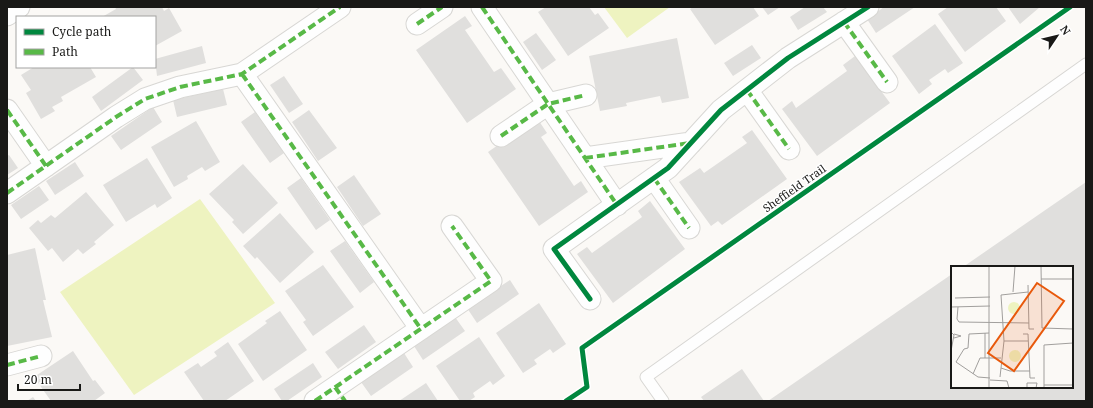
<svg xmlns="http://www.w3.org/2000/svg" width="1093" height="408" viewBox="0 0 1093 408" font-family="'Noto Serif',serif">
<style>
.green{fill:#eef3c0}
.building{fill:#e0dfdd}
.lines{fill:none;stroke-linecap:round;stroke-linejoin:round}
.lane-casing{stroke:#d8d7d4;stroke-width:13}
.street-casing{stroke:#d8d7d4;stroke-width:23}
.lane{stroke:#fefefe;stroke-width:11}
.street{stroke:#fefefe;stroke-width:21}
.quiet{stroke:#58b947;stroke-width:4;stroke-dasharray:8 4;stroke-linecap:butt}
.cycleway-casing{stroke:#fff;stroke-width:8}
.cycleway{stroke:#00873e;stroke-width:5}
.labels{text-anchor:middle;dominant-baseline:central;stroke-width:3;stroke-linejoin:round;paint-order:stroke}
.street-label{font-size:11px;fill:#191917;stroke:#fff}
.inset-road{fill:none;stroke:#a19f9d;stroke-width:1}
.view{fill:#e8590c;fill-opacity:0.15;stroke:#e8590c;stroke-width:2}
.inset-edge{fill:none;stroke:#191917;stroke-width:2}
</style>
<rect width="100%" height="100%" fill="#fbf9f6"/>
<path class="green" d="M604 7H670L627 38Z
M200 199 275 303 134 395 60 292Z"/>
<path class="building" d="M115 7H162L164 11 169 8 182 31 155 46V17H102L116 9Z
M546 7H589L595 15 598 13 609 28 568 56 538 12Z
M693 7H753L759 16 715 45 690 9Z
M762 7H780L768 15Z
M805 7H823L827 12 798 30 790 17Z
M884 7H915L876 33 867 19Z
M948 7H996L1006 21 965 52 938 14Z
M1008 7H1040L1020 24Z
M465 16 472 26 465 30 494 72 501 68 516 89 467 123 416 50Z
M935 24 963 63 948 73 945 69 929 80 932 84 919 94 892 56Z
M536 33 556 60 542 70 523 42Z
M677 38 689 98 662 103 660 96 626 103 627 106 600 111 589 56Z
M752 45 761 58 733 76 724 63Z
M202 46 206 63 157 76 155 59Z
M855 56 890 103 817 156 782 109 792 101 796 108 847 71 843 65Z
M34 67H90L96 77 61 97 63 101 52 107 55 111 41 119 26 93 31 90 21 75Z
M133 67 143 80 101 111 92 97Z
M284 76 303 104 289 113 270 85Z
M223 89 227 105 177 117 173 100Z
M153 107 162 122 121 150 111 136Z
M309 110 337 148 318 161 292 122Z
M255 112 284 153 270 163 241 122Z
M537 118 547 133 541 137 574 186 581 181 588 192 539 226 488 152Z
M196 121 220 162 205 171 202 167 187 176 188 179 174 187 151 147Z
M752 130 787 179 722 225 718 221 711 226 679 182 700 168 704 173 747 143 742 137Z
M9 155 18 168 7 175V156Z
M147 158 172 198 157 208 155 204 126 222 103 185Z
M75 162 84 176 55 195 46 181Z
M243 164 278 203 243 234 232 222 234 220 209 194Z
M354 175 381 214 363 226 337 187Z
M301 178 330 220 316 230 287 188Z
M1086 182V401H768L952 274V387H1072V267H963Z
M39 186 49 200 21 219 11 205Z
M86 192 114 225 94 242 96 244 83 254 78 249 63 262 52 248 48 251 29 228 38 220 41 223 51 215 55 218Z
M650 201 685 249 613 303 577 254 587 247 592 253 642 217 638 211Z
M280 213 314 252 280 283 257 257 255 259 243 246Z
M345 241 374 282 360 293 330 251Z
M35 248 46 300H43L52 337 7 346V255Z
M323 265 354 307 313 336 303 322 306 320 285 291Z
M510 280 519 294 477 323 467 308Z
M539 303 566 344 553 353 550 349 534 360 537 364 523 373 496 333Z
M280 311 307 350 263 381 238 344 267 323 265 321Z
M455 317 465 331 423 360 414 346Z
M364 325 376 342 338 369 325 352Z
M479 337 505 376 493 385 490 381 473 393 475 397 469 401H460L436 366Z
M228 342 254 381 225 401H204L184 372 198 363 201 367 217 356 214 352Z
M73 351 93 381 95 380 105 393 94 401H51L34 377Z
M404 353 413 367 371 396 361 382Z
M313 363 322 377 287 401H282L274 389Z
M742 369 764 401H704L701 397Z
M426 383 438 401H399Z
M33 397 36 401H27Z"/>
<g class="lines">
<g class="lane-casing">
<path id="lane" d="M663 401 646 377 1086 64"/>
</g>
<g class="street-casing">
<path id="street" d="M482 7 617 205
M7 15 19 7
M844 22 887 82
M417 24 442 7
M242 74 421 329
M747 90 789 149
M7 110 46 166
M501 136 548 104 586 95
M585 158 691 143
M654 178 689 228
M7 193 116 117 145 99 180 87 242 74 340 7
M590 299 554 249 668 168 721 110 788 58 868 7
M7 365 41 356
M315 401 491 281 452 226"/>
</g>
<use href="#lane" class="lane"/>
<use href="#street" class="street"/>
<path class="quiet" d="M482 7 617 205
M844 22 887 82
M417 24 442 7
M242 74 421 329
M747 90 789 149
M7 110 46 166
M501 136 548 104 586 95
M585 158 690 143
M654 178 689 228
M7 193 116 117 145 99 180 87 242 74 340 7
M7 365 41 356
M335 387 345 401
M315 401 491 281 452 226"/>
<g class="cycleway-casing">
<path id="cycleway" d="M590 299 554 249 668 168 721 110 788 58 868 7
M566 401 587 387 582 348 1070 7"/>
</g>
<use href="#cycleway" class="cycleway"/>
</g>
<g class="labels">
<g class="street-label">
<text transform="translate(794 188) rotate(-35)">Sheffield Trail</text>
</g>
</g>
<g transform="translate(951 266)">
<rect width="122" height="122" fill="#fbf9f6"/>
<path d="M57 42a6 6 0 1 1 12 0a6 6 0 1 1-12 0ZM58 90a6 6 0 1 1 12 0a6 6 0 1 1-12 0Z" fill="#eef3c0"/>
<path class="inset-road" d="M38 0V122M90 0 91 62 122 63M90 13H122M77 19 78 63H83M62 26 64 0M4 32 39 31M0 41 39 40M7 41 6 53 8 56 78 57M0 66 3 69 0 85M34 67V92M38 67 18 68 17 82 13 83 5 96 27 111 39 112M3 68 10 70 3 72M72 68H77L79 112H84M53 75H77M50 102 59 105H79M22 108 29 92H50M49 111 53 75 50 29 77 26M39 114 56 115 58 122M93 119H122M68 122H76V117H86L85 122M93 122V79L122 77"/>
<path class="view" d="M86 17 113 35 63 105 37 87Z"/>
<rect width="122" height="122" class="inset-edge"/>
</g>
<rect width="1093" height="408" fill="none" stroke="#191917" stroke-width="16"/>
<rect x="16" y="16" width="140" height="52" fill="#ffffff" stroke="#a3a3a2"/>
<rect x="24" y="29" width="20" height="6" fill="#00873e" stroke="#a3a3a2"/>
<text x="52" y="36" font-size="12" fill="#191917">Cycle path</text>
<rect x="24" y="49" width="20" height="6" fill="#58b947" stroke="#a3a3a2"/>
<text x="52" y="56" font-size="12" fill="#191917">Path</text>
<g transform="translate(1057 36) rotate(55)" stroke="#ffffff" stroke-width="3" paint-order="stroke">
<path d="M0-3L7 15L0 10L-7 15Z" fill="#191917"/>
<text y="-6" font-size="11" font-weight="bold" text-anchor="middle" fill="#191917">N</text>
</g>
<path d="M18 384v6h62v-6" fill="none" stroke="#191917" stroke-width="2"/>
<text x="24" y="384" font-size="12" fill="#191917" stroke="#ffffff" stroke-width="3" paint-order="stroke">20 m</text>
</svg>
